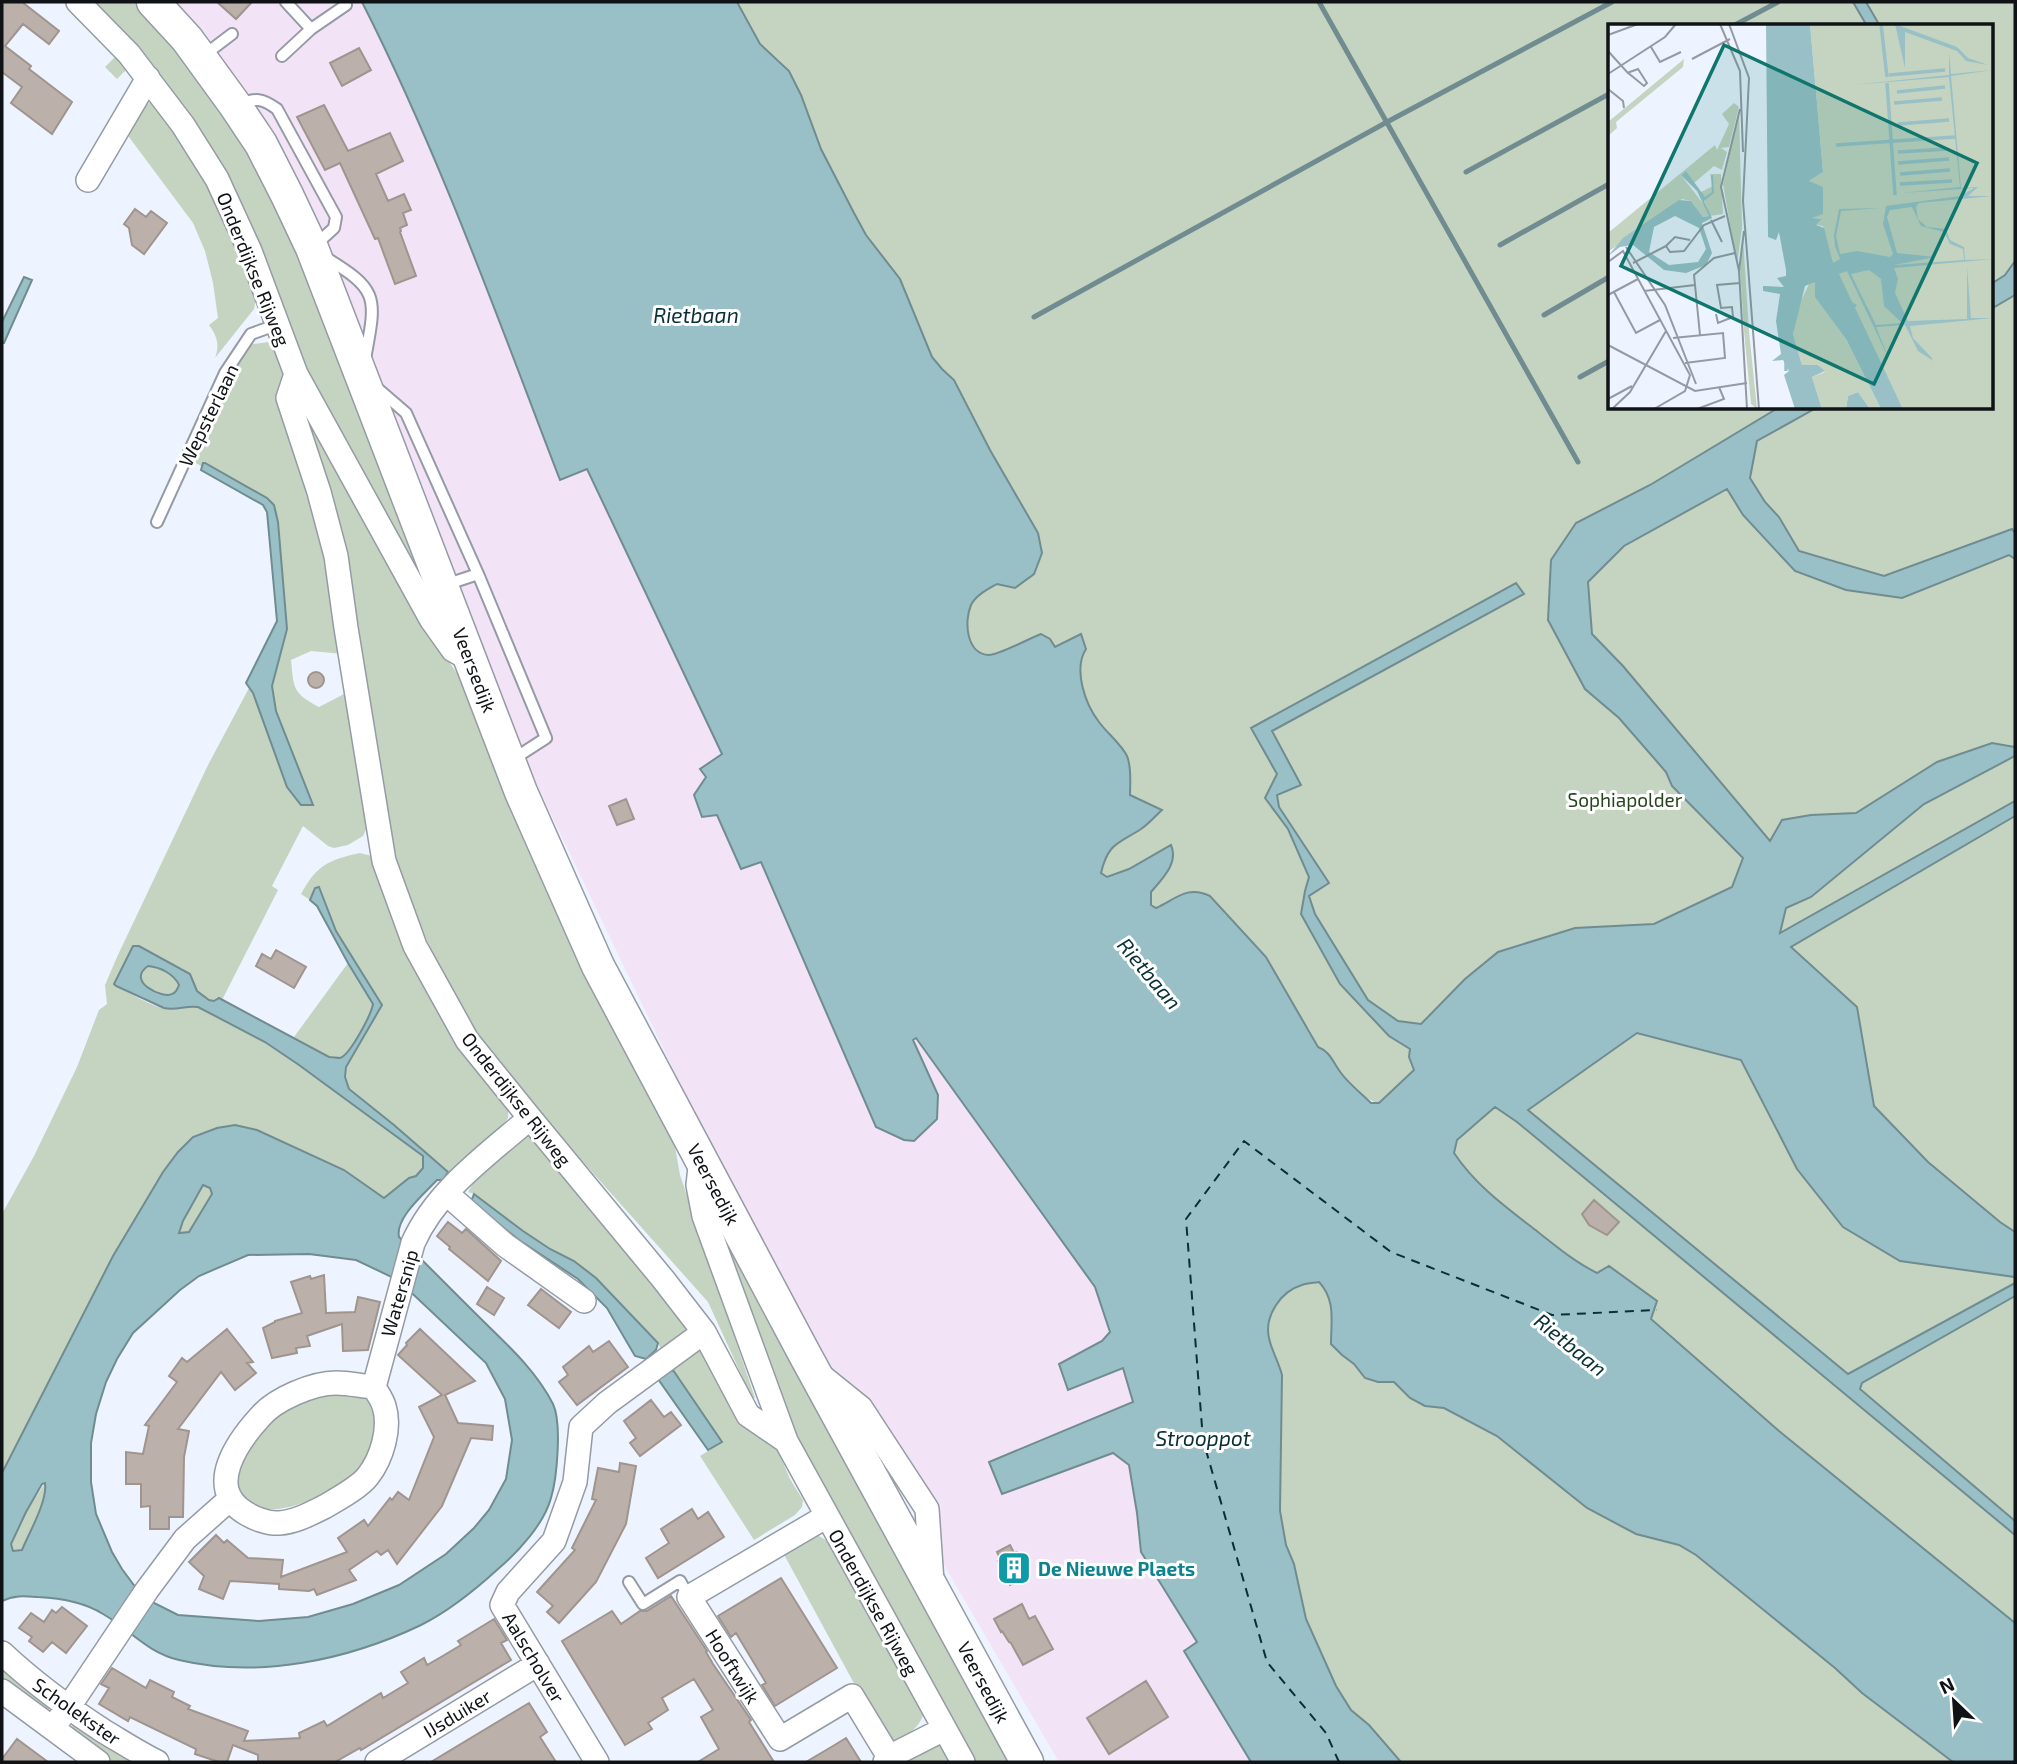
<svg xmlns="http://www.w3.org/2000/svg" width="2017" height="1764" viewBox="0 0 2017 1764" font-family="'Exo 2',sans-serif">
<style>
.industrial{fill:#f3e3f6}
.green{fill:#c4d4c0;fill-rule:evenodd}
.water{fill:#99c0c6;stroke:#708c91;stroke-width:2;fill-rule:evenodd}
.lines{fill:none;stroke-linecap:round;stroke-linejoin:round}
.stream{stroke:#708c91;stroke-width:5}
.ferry{stroke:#083035;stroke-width:2;stroke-dasharray:9 7;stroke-linecap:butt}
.building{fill:#bcb1aa;stroke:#9f948e;stroke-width:2}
.lane-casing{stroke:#959ba5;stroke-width:14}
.street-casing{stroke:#959ba5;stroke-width:26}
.secondary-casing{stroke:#959ba5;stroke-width:35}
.lane{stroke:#fff;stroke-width:10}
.street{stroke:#fff;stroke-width:23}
.secondary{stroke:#fff;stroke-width:32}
.labels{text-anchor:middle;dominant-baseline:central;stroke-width:6;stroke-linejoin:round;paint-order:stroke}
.street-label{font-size:19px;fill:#101316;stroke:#fff}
.park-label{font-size:19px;fill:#26451e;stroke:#fff}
.culture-label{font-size:19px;font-weight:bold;fill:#0d838f;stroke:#fff;text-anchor:start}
.water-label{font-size:21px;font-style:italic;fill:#083035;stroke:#fff}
.inset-river{fill:none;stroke:#99c0c6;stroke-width:3.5}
.inset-road{fill:none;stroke:#959aa2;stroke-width:2}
.view{fill:#0f766e;fill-opacity:0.15;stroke:#0f766e;stroke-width:3.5}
.inset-edge{fill:none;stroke:#101316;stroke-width:3.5}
</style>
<rect width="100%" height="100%" fill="#edf4ff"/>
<path class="industrial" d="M157 2H370L1137 1223 1332 1762H1059L760 1250 487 681Z"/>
<path class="green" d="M87 2H141L230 115 298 242 431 601 325 410 299 355 228 184Z
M737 2H2015V1623L1779 1431 1651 1319 1657 1301 1580 1264 1492 1197 1466 1170 1454 1153 1379 1103C1367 1102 1348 1082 1340 1072 1333 1062 1330 1052 1318 1047L1309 1029 1183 893 1156 908 1151 905V892L1167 874 1172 845 1129 869 1107 877 1101 873C1108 844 1119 841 1143 828L1149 803 1130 795C1131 783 1132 768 1127 756 1121 744 1107 733 1099 722 1085 704 1073 669 1086 649L1081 634 1055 648 1050 639 1041 634C1030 638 999 655 989 655 966 653 963 621 971 604 976 595 989 589 998 584L990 450 954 380 942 369 932 357 900 279 866 235 854 213 821 149 801 95 780 61 767 51 755 37ZM1609 26H1991V408H1609Z
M118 54 130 66 117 79 105 67Z
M152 102 164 115 217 191 256 298 254 309 215 358C220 345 217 336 209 325L218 318 213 283 205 251 193 223 126 133 141 106Z
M269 342 280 349 325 537 343 654 311 651 291 660C294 688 292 693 319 707L346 693 368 825 363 836 348 845 334 848 328 846 303 826 272 886 278 890 222 1000H209L197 991 195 984 183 969 135 946 114 984 116 986C130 993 149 1005 163 1008 175 1011 187 1005 198 1007L265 1042 299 1064 423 1156V1168L416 1177 409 1178 384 1198 344 1170 257 1130 235 1125 217 1128 163 1172 113 1256 2 1473V1214L34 1156 77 1067 99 1010 107 1004 105 985 117 957 208 765 249 688 253 693 301 805 313 804 276 711 272 686 287 629 278 522 274 505 267 498 205 463 201 466 194 462 242 354 253 344Z
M300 399C355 507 413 615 485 713L674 1141 680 1175 755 1398H752L708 1302 526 1098 487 1048 457 1001 435 957 415 915 394 859Z
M360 853 372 856 508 1106V1118L501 1129 469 1154 452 1174 349 1089 345 1077 346 1067 382 1005 336 931 320 888H315L310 900 301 894C317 865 328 860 360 853Z
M348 963 373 1004C371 1015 349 1057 338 1058 328 1060 303 1043 294 1037Z
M150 966C188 974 187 1007 152 989 144 985 139 982 141 972Z
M524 1136H534L689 1325 688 1332 662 1352 658 1343 596 1278 574 1261 550 1249 523 1231 474 1194 468 1192 478 1175Z
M203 1184 211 1188 212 1194 189 1232 178 1233Z
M715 1212 1017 1762H976L811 1466 787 1419Z
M1319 1282C1337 1302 1332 1320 1331 1344L1342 1355 1354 1364 1365 1378 1378 1382H1394L1410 1398 1425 1406 1444 1408 1497 1436 1587 1508 1636 1534 1679 1545 1696 1555 1835 1668 1863 1693 1953 1762H1402L1369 1725 1351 1710 1336 1686 1306 1619 1294 1564 1286 1545 1280 1511 1282 1375 1268 1337 1271 1314 1284 1294 1302 1284Z
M694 1351 704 1352 776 1446 790 1479 803 1500 802 1507 795 1515 754 1540 700 1456 721 1443 670 1366Z
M347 1391C353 1393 362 1395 367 1399 388 1415 368 1463 352 1477 340 1488 325 1496 311 1506L309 1501C296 1505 283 1510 270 1509 260 1508 251 1505 241 1505L234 1479 248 1444 280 1412 301 1400Z
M45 1483C49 1499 29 1534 22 1550L13 1551 11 1544 26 1512Z
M817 1535 830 1542 925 1710C920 1729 903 1741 884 1744L881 1733 781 1549Z
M2 1661 54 1708 44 1710 2 1678Z
M71 1715 144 1762H113L73 1732Z
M934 1743 946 1748 954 1762H900Z"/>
<path class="water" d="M362 2H737L760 44 789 71 801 95 821 149 854 213 866 235 900 279 932 357 942 369 954 380 990 450 1038 533 1042 553 1034 574 1015 588 997 584C988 589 976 595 971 605 964 621 966 654 989 655 999 655 1030 638 1041 634L1050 639 1055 647 1081 634 1086 649C1073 669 1085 704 1099 722 1107 733 1121 744 1127 756 1132 768 1130 783 1130 795L1162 810C1155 816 1149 824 1141 829 1118 844 1108 843 1101 873L1107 877 1129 869 1171 845C1179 863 1162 879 1151 892V905L1156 908C1176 899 1187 885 1210 896L1266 957 1318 1047C1331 1052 1333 1063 1341 1073 1349 1084 1361 1093 1371 1103H1379L1414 1070 1409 1057 1410 1049 1389 1036 1340 984 1301 914 1305 891 1309 877 1288 829 1265 798 1277 774 1251 728 1516 583 1524 594 1272 731 1301 785 1277 795 1279 807 1329 883 1309 896 1315 914 1368 1000 1398 1021 1421 1024 1465 979 1498 952 1575 928 1654 924 1732 887 1743 858 1672 786 1666 772 1619 718 1585 689 1548 620 1551 560 1576 523 1650 485 1778 408H1816L1757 441 1750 478 1765 502 1779 517 1799 551 1884 576 2012 529 2015 533V559L2009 555 1902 598 1846 590 1795 571 1743 515 1727 489 1624 546 1588 582 1592 634 1623 666 1770 841 1782 820 1811 815 1856 813 1937 762 1992 743 2015 747V756L1924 804 1811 897 1786 908 1780 933 2015 801V816L1791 947 1857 1007 1874 1106 1928 1162 2000 1222 2015 1232V1277L1900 1261 1843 1227 1797 1169 1741 1060 1637 1033 1528 1110 1848 1374 2015 1283V1296L1862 1383 1860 1389 2015 1521V1535L1517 1122 1495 1107 1457 1140 1454 1153C1476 1186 1507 1208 1538 1232 1557 1247 1575 1262 1597 1273L1609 1266 1657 1301 1651 1319 1779 1431 2015 1623V1762H1953L1862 1693 1835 1668 1696 1555 1679 1545 1636 1534 1587 1508 1497 1436 1444 1408 1425 1406 1410 1398 1394 1382H1378L1365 1378 1354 1364 1342 1355 1331 1344C1331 1321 1336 1300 1319 1282 1314 1283 1307 1283 1302 1285 1281 1291 1264 1316 1269 1338 1271 1349 1279 1363 1282 1375L1280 1511 1286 1545 1294 1564 1306 1619 1336 1686 1351 1710 1369 1725 1401 1762H1251L1184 1651 1197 1642 1141 1552 1137 1513 1129 1465 1113 1453 1002 1494 989 1462 1133 1402 1123 1368 1068 1390 1059 1364 1102 1341 1110 1332 1095 1287 916 1038 913 1040 938 1095 937 1119 914 1141 904 1140 876 1127 761 862 741 869 717 815 702 817 694 795 706 777 700 769 722 754 587 469 560 480C498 319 440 156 362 2Z
M1853 2H1866L1880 26H1867Z
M2015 261V295L1991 309V284L2005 275Z
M24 277 32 280 4 343H2V322Z
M203 463H205L267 498 274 505 278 522 287 629 272 686 276 711 313 805H301L287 787 253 693 246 683 277 621 267 512 263 505 201 470Z
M319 887 336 931 382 1005 346 1067 345 1077 349 1089 394 1125 448 1172 443 1180H437C424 1194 395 1218 399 1237 424 1262 449 1287 474 1312 502 1340 535 1368 553 1404 562 1423 557 1478 551 1498 544 1524 518 1552 498 1569 475 1590 449 1611 421 1625 348 1660 259 1679 179 1660 146 1652 131 1630 103 1614 84 1602 60 1598 38 1597 24 1596 14 1595 2 1601V1473L113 1256 163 1172 178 1152 193 1137 217 1128 235 1125 257 1130 344 1170 384 1198 409 1178 416 1176 423 1168V1156L299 1065 265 1042 198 1007C186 1005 176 1011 164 1008L116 986 114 984 133 946H139L190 974 197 991 209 1000 214 1001 219 998 329 1057C331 1057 338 1058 340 1058 350 1055 371 1015 373 1004L348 963 317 906 310 900 315 888ZM148 966C160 967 174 974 179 985 177 989 177 992 172 994 164 999 125 982 148 966ZM203 1185 210 1188 212 1194 189 1232 179 1233 183 1221ZM309 1254 356 1260 398 1280 486 1363 505 1399 512 1440 506 1479 489 1510 474 1528 446 1554 399 1585 353 1604 308 1617 259 1621 178 1615 152 1602 139 1592 122 1569 112 1552 96 1514 91 1482V1443L96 1414 106 1382 117 1359 133 1333 180 1290 199 1276 248 1255ZM45 1483C48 1500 29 1533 22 1550L13 1551 11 1544 26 1512 42 1484Z
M474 1194 523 1231 550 1249 574 1261 596 1278 658 1343 656 1350 646 1359 635 1356 607 1308 578 1279 519 1240 471 1202Z
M673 1370 722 1442 708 1450 658 1379Z"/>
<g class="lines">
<path class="stream" d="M1319 2 1578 462
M1733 26 1778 2
M1466 172 1609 94
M1500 245 1609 184
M1544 315 1609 277
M1034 317 1387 122 1612 2
M1580 377 1609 361"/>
<path class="ferry" d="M1339 1762 1326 1733 1267 1662 1203 1440 1186 1219 1244 1141 1391 1252 1552 1315 1657 1310"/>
</g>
<path class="building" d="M2 2H22L59 31 49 44 23 24 5 46 31 66 29 69 72 102 52 134 11 103 22 87 2 72Z
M217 2H252L236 19Z
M359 48 371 70 342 86 330 63Z
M324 105 348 151 390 133 403 161 376 174 388 201 404 194 411 210 403 213 407 225 400 228 401 231 400 232 416 276 395 284 378 238 375 239 340 163 325 170 297 117Z
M135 209 146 217 151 211 167 223 144 254 132 245 129 228 124 224Z
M308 680a8 8 0 1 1 16 0a8 8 0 1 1-16 0Z
M626 799 634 819 617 825 609 806Z
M276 950 306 967 294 988 256 966 262 954 271 959Z
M1594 1200 1619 1222 1607 1235 1589 1225 1582 1214Z
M448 1222 462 1233 466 1229 501 1261 488 1281 449 1249 450 1247 437 1236Z
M324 1275 326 1313 355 1312 358 1297 380 1302 368 1350 343 1351 342 1324 307 1336 310 1346 296 1348 297 1353 272 1358 263 1328 275 1322V1321L302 1313 291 1282 310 1276 311 1279Z
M487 1287 504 1298 494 1315 477 1304Z
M541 1289 571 1312 559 1328 528 1305Z
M227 1329 253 1362 247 1363 256 1373 235 1390 221 1372 178 1429 189 1431 184 1457 183 1517H169V1529H150V1506L141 1507V1484H126V1452L143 1454 149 1426 145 1425 177 1382 169 1376 182 1358 187 1362Z
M420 1329 475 1381 445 1395 458 1423 493 1426 492 1440 471 1438 442 1506 397 1564 388 1550 381 1555 377 1551 349 1570 356 1580 317 1595 314 1589 309 1591 279 1589V1584L230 1581 223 1599 199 1589 204 1576 189 1562 216 1535 224 1543 227 1540 248 1558 283 1560 281 1577 347 1552 338 1538 364 1520 368 1526 390 1498 392 1500 398 1492 409 1500 434 1437 419 1407 442 1395 398 1355 407 1345 406 1343Z
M609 1341 628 1367 577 1405 559 1382 568 1375 563 1367 589 1346 593 1352Z
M651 1400 664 1417 671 1412 681 1425 640 1456 630 1443 636 1438 624 1421Z
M620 1463 636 1466 626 1524 596 1582 559 1623 547 1612 553 1606 537 1592 575 1550 572 1548 596 1500 592 1499 598 1468 619 1472Z
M692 1509 698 1519 708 1512 724 1537 658 1578 646 1558 669 1543 661 1529Z
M1010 1545 1014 1553 1017 1552 1029 1575 1010 1585 998 1561 1001 1560 997 1552Z
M781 1578 837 1668 775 1706 762 1685 766 1683 736 1633 731 1637 718 1616Z
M671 1596 707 1651 706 1652 713 1664 751 1720 749 1722 774 1762H698L719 1749 701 1717 713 1710 694 1679 662 1698 668 1710 648 1723 652 1729 625 1745 562 1641 612 1611 621 1624 640 1611H647Z
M1022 1604 1029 1619 1035 1616 1053 1649 1023 1665 1011 1643 1009 1642 1002 1631 1001 1632 994 1619Z
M62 1607 87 1626 66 1653 52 1642 43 1652 29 1641 32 1637 19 1628 31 1613 44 1622 52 1610 56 1613Z
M494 1619 507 1640 501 1643 511 1660 361 1750 360 1748 335 1762H258V1755L233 1745 227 1762H219L195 1754 196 1749 130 1717 128 1721 99 1704 109 1688 101 1684 112 1668 146 1688 150 1680 174 1692 172 1697 190 1706 188 1709 248 1731 244 1741 300 1738 299 1733 324 1721 327 1726 381 1693 383 1698 408 1683 401 1672 424 1658 427 1665 441 1657 461 1645 458 1641Z
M1146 1681 1168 1717 1109 1754 1087 1718Z
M529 1703 547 1732 540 1737 556 1762H431Z
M846 1738 861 1762H806L833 1746Z
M17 1739 48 1762H2V1759Z"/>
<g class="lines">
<g class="lane-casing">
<path id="lane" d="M286 2 311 29
M203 56 232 34
M282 56 311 29 346 5
M239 104C256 98 262 98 277 109L336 217 334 228 313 247
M323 256C379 290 377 295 365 359
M377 388 406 413 478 574 445 585
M157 522 225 373 251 334 276 325
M478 574 546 738 512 760
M629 1582 643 1604 680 1581 689 1597"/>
</g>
<g class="street-casing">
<path id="street" d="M78 2 129 54 183 125 217 179 250 251 296 374 431 619 453 650 469 659
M88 180 148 78
M296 374 288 398 319 492 336 556 346 628 384 861 415 946 467 1040 530 1118 663 1279 704 1332 748 1415 786 1441
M701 1159 698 1185 704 1216 786 1441 963 1762
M447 1194 505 1245 584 1301
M820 1375 861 1408 927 1509 932 1582
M374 1387C361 1386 349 1383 336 1383 313 1383 275 1399 260 1417 238 1441 205 1487 244 1512 253 1518 268 1524 279 1523 295 1522 310 1514 324 1507 336 1500 360 1487 368 1476 382 1458 391 1428 384 1406 382 1399 377 1393 374 1387L413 1243C436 1191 487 1155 530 1118
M827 1516 689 1597 780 1739 852 1696 889 1757 885 1762
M2 1653C34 1683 68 1708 105 1732 122 1742 139 1753 157 1762
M2 1691 98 1762
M52 1728 68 1708 147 1590 185 1539 230 1499
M889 1757 944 1729
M377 1762 538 1664
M597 1762 502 1605 508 1592 554 1541 575 1482 581 1427 607 1403 704 1332"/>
</g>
<g class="secondary-casing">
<path id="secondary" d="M153 2 187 39 235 105 261 144 287 195 312 248 361 375 521 792 598 966 804 1353 1027 1762"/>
</g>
<use href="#lane" class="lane"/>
<use href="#street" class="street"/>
<use href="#secondary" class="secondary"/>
</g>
<defs>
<g id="building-square" transform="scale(1.75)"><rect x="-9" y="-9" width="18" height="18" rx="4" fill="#0f9aa8" stroke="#fff"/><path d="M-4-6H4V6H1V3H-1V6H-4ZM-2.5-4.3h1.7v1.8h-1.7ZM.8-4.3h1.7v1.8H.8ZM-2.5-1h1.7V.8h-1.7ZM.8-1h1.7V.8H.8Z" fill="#fff"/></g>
</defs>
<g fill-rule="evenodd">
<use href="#building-square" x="1014" y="1568"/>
</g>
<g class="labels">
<g class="street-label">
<text transform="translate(254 269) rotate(68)">Onderdijkse Rijweg</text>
<text transform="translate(208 415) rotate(-64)">Wepsterlaan</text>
<text transform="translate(475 670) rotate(69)">Veersedijk</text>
<text transform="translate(517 1099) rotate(52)">Onderdijkse Rijweg</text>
<text transform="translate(714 1184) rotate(62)">Veersedijk</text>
<text transform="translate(399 1293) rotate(-74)">Watersnip</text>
<text transform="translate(874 1602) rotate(61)">Onderdijkse Rijweg</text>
<text transform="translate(534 1657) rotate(59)">Aalscholver</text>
<text transform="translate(733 1666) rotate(58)">Hooftwijk</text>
<text transform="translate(984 1682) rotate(62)">Veersedijk</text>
<text transform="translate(77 1711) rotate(35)">Scholekster</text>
<text transform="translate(457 1713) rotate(-31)">IJsduiker</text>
</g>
<g class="park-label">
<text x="1625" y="799">Sophiapolder</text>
</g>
<g class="culture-label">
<text x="1038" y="1568">De Nieuwe Plaets</text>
</g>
<g class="water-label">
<text x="696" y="314">Rietbaan</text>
<text transform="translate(1150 973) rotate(50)">Rietbaan</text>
<text transform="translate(1571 1344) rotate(39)">Rietbaan</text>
<text x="1203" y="1437">Strooppot</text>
</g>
</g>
<g transform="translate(1608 24)">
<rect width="385" height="385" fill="#edf4ff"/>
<path d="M202 0H385V385H295L224 239 215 202 208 201 214 195 203 194 211 191 215 165 201 157 215 148ZM76 35 75 43 8 98 9 104 0 112V98ZM126 79 131 83 121 123 113 124 119 128 114 146 106 142 86 159 78 147 73 151 100 186 93 168 105 162 102 150H113L115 190 95 193 83 177 74 175 0 228V209L107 121 109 126 121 100 114 90ZM131 88 134 203 129 240 115 160ZM135 214 141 307 149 385 143 380 136 307 132 245ZM202 258H207L212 278 238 315 273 385H262L250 368 240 372 238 385H214L204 353 217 348 210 341H194L185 310 189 285Z" fill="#c4d4c0"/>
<path d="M158 0H202L215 148 201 157 215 163V190L204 194 214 195 208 201 216 204 225 239 232 235 227 222 226 211 231 185 273 184 233 187 228 212 232 230 249 227 282 233 285 230 275 200 278 182 352 172 366 164 294 169 352 163 341 53 244 61 341 51V28L343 50 385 46 343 52 353 164 385 162 370 163 360 172H385L311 179 308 183 310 195 319 203 338 205 342 216 356 223 357 236 385 235 286 244 290 255 287 269 300 297 359 295V243L363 294H385L302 302 305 314 324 334 325 350 324 336 310 327 297 301 268 303 282 337 239 247 231 250 295 385H273L238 315 207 273V258L197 262 185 310 194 341H210L217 347 204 353 214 385H187L176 351 181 347 175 336 164 337 173 330 168 297 172 270 155 267V262L176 263 169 254 178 252V246L171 208 168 216 160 213ZM304 183 313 202 336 208 342 220 355 225 356 236 286 241 327 233 289 229 279 193 282 186ZM261 246 273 255 276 282 294 299 268 301 243 250ZM287 0 349 23 360 34 380 41 358 37 349 27 297 8V44ZM78 147 97 173 104 168 103 152 105 151 106 169 96 177 104 194 94 199 104 229 98 241 78 249 56 246 25 221 12 223 0 232 15 214 71 176 83 177 95 193 101 192 89 167 73 151ZM67 192 91 204 98 225 90 238 61 241 41 228 46 203ZM250 368 262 385H238L240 372Z" fill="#99c0c6" fill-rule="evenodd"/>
<path class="inset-river" d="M273 0 279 53M281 51 337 46M279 59 287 171M289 68 337 63M286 79 334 75M290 100 341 96M228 121 347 113M290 128 340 125M290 139 341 135M292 150 342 146M292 160 344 157M178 347V303L194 243 206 236 218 259 234 276 248 282"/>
<path class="inset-road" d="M112 0 132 47 135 128M121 0 141 54 135 177 151 385M0 11 30 0M43 23 52 38 73 28M0 27 19 48 36 62 39 59 30 45 19 49M84 35 122 15M0 50 57 13 68 0M0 65 15 77 16 84M103 196 114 218M136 207 131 247 139 385M82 216 67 213 58 222 62 228 76 227 96 201 117 192M18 223 57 281 88 360M0 238 15 227 82 351 77 367 46 385M25 239 58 222M131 247 113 163 132 85M36 267 87 261M6 268 28 309 52 296M0 271 30 255M108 290 110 299 125 293 124 283 113 284 109 261 132 259M92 311 86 251 106 234 127 229M65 314 115 309 117 334 77 339M0 321 87 367 139 359M0 375 24 362M4 385 22 368 58 307M89 385 116 375 111 363"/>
<path class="view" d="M116 21 369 139 266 360 13 242Z"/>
<rect width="385" height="385" class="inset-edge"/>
</g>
<rect width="2017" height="1764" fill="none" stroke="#101316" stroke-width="7"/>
<g transform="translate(1954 1701) rotate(335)" stroke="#ffffff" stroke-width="5" paint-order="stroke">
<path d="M0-5L12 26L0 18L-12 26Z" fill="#101316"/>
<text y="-10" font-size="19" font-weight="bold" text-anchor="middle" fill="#101316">N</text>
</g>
</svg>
